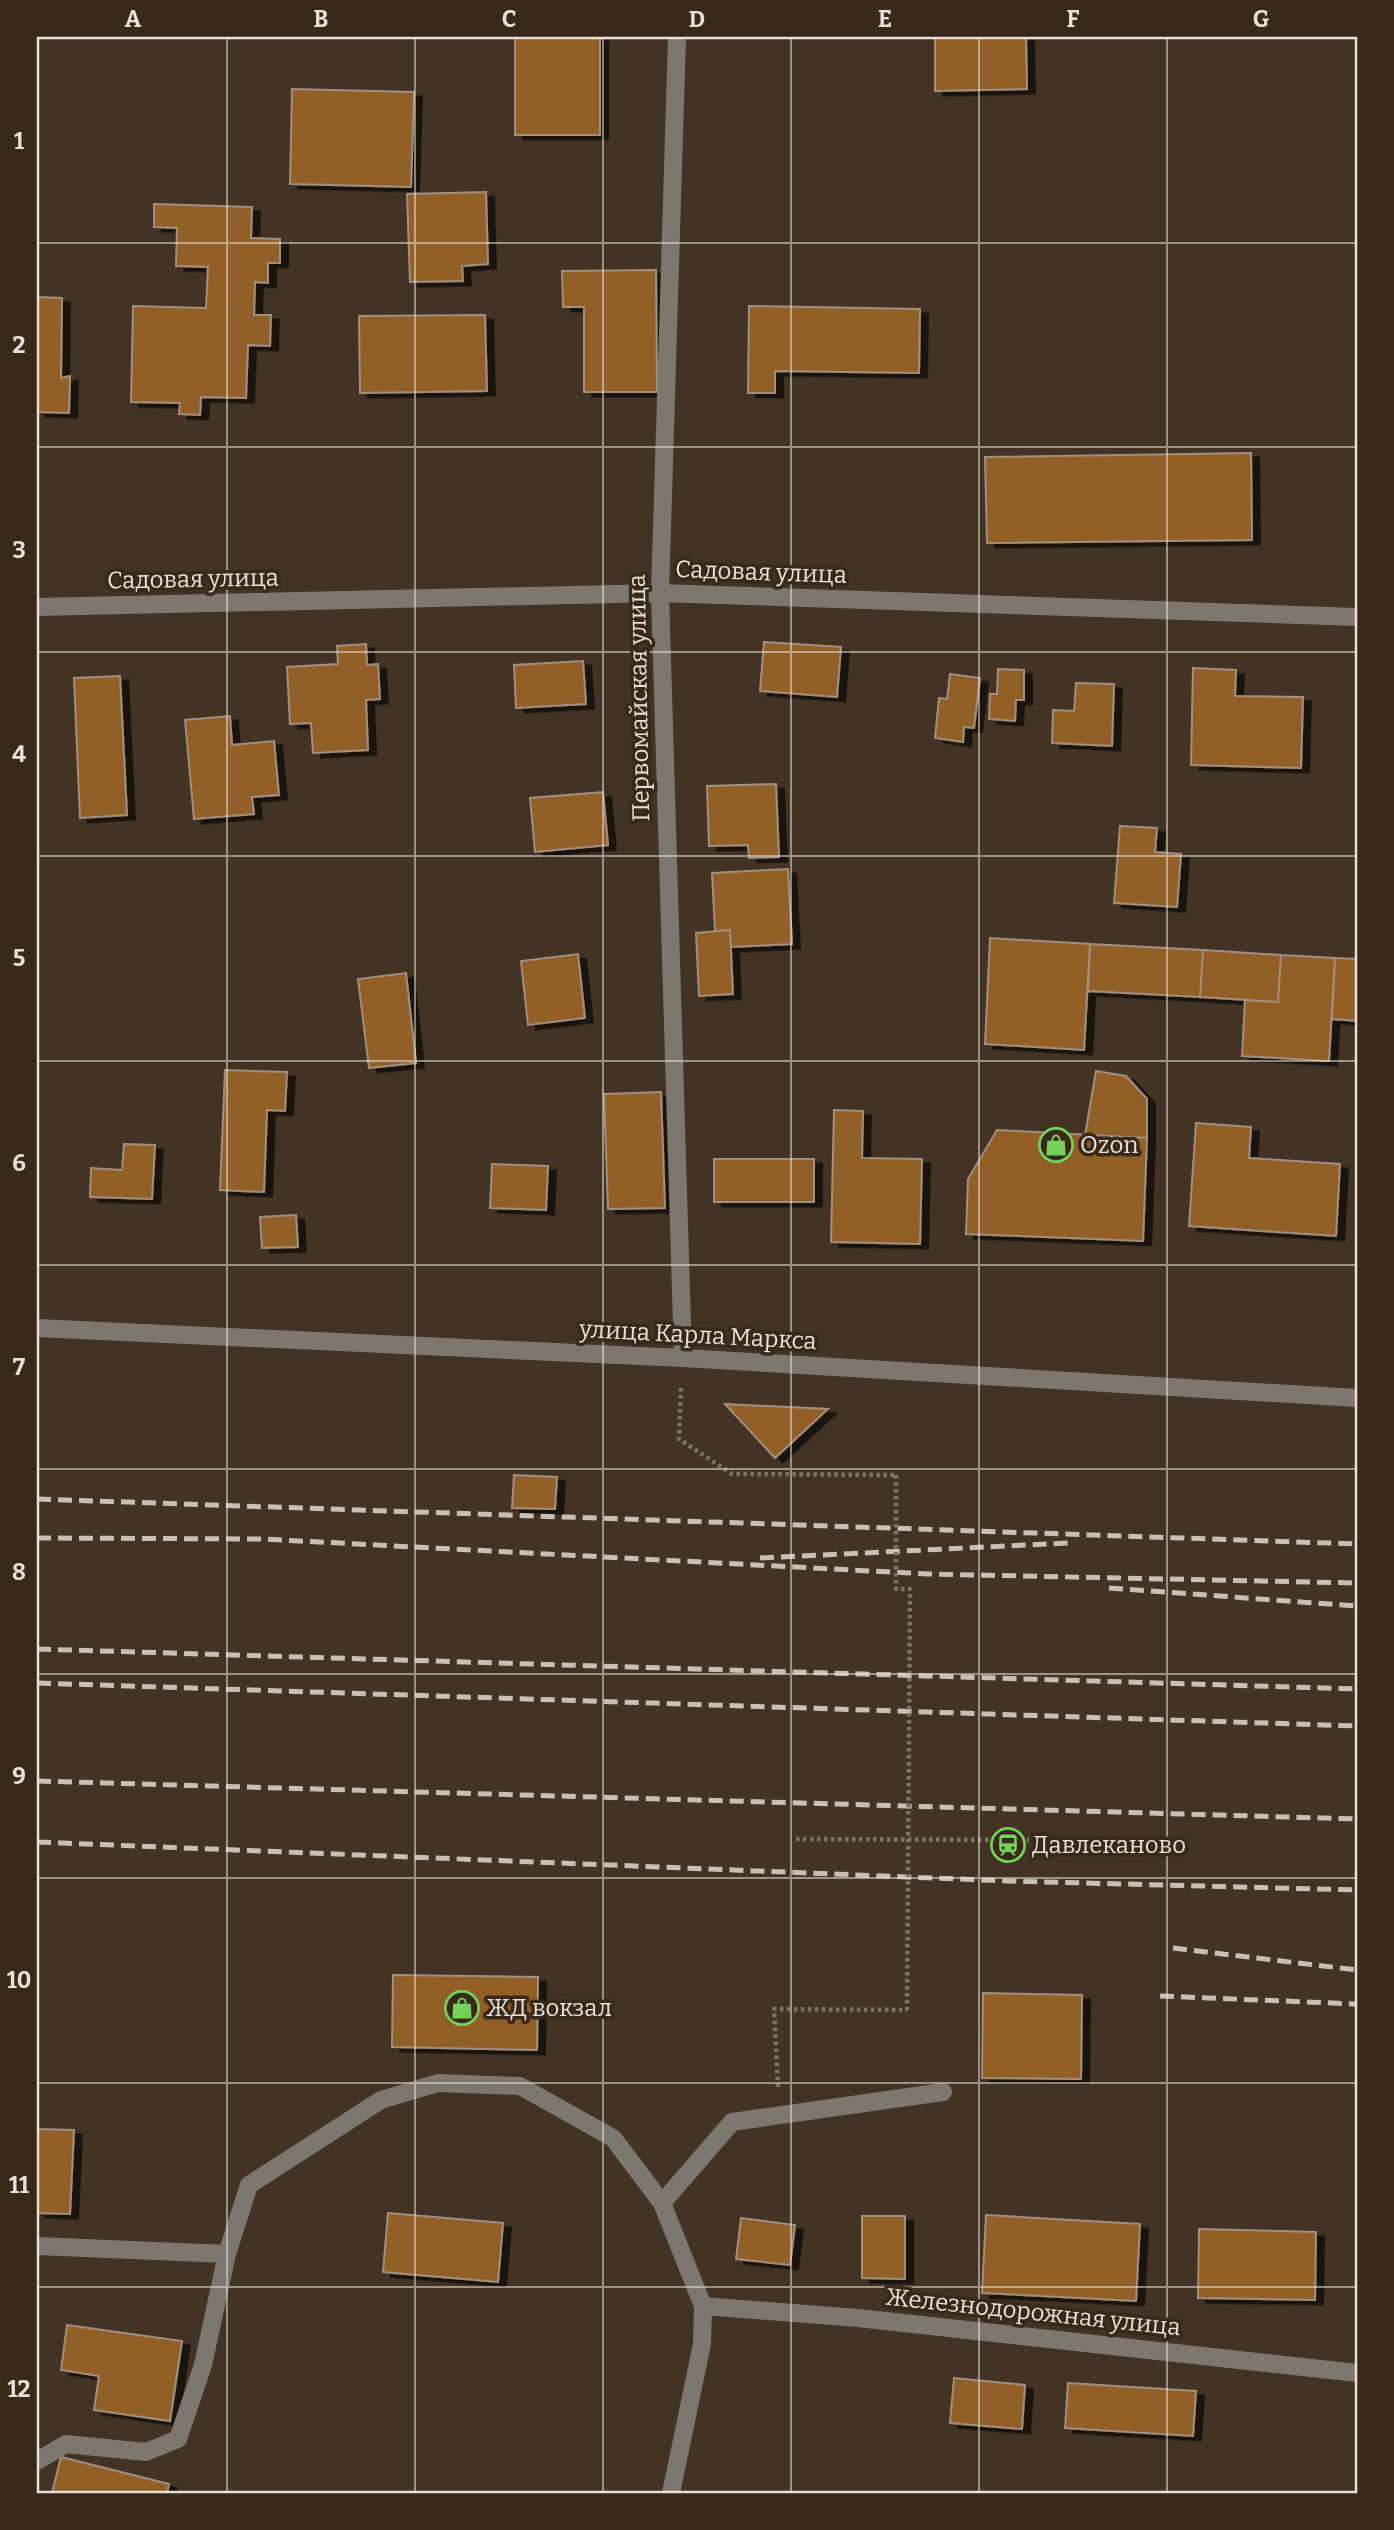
<svg xmlns="http://www.w3.org/2000/svg" width="1394" height="2530" viewBox="0 0 1394 2530" font-family="Bitter,serif">
<style>
.building{fill:#925f27;stroke:#a28f7f;stroke-width:2;filter:url(#shadow)}
.lines{fill:none;stroke-linecap:round;stroke-linejoin:round}
.path{stroke:#807366;stroke-width:4.5;stroke-dasharray:3.5 3.5;stroke-linecap:butt}
.minor{stroke:#7e776f;stroke-width:18}
.rail{stroke:#cabfb5;stroke-width:5;stroke-dasharray:14 7;stroke-linecap:butt}
.path-bridge{stroke:#807366;stroke-width:4.5;stroke-dasharray:3.5 3.5;stroke-linecap:butt}
.grid{fill:none;stroke:#eae0d7;stroke-width:2;stroke-opacity:0.55}
.labels{text-anchor:middle;dominant-baseline:central;stroke-width:7;stroke-linejoin:round;paint-order:stroke}
.street-label{font-size:24px;fill:#eae0d7;stroke:#38291a}
.poi-label{font-size:24px;fill:#eae0d7;stroke:#38291a;text-anchor:start}
.neatline{fill:none;stroke:#eae0d7;stroke-width:2.5}
.grid-label{font-size:23px;text-anchor:middle;font-weight:bold;fill:#eae0d7}
</style>
<defs>
<filter id="shadow"><feDropShadow dx="8" dy="4.5" stdDeviation="0" flood-color="#0009"/></filter>
</defs>
<rect width="100%" height="100%" fill="#423324"/>
<path class="building" d="M515 37H600V135H515Z
M935 37H1026L1027 89 935 91Z
M292 89 414 92 411 187 290 184Z
M486 192 488 264 462 266 463 281 410 282 407 194Z
M154 204 252 207 251 238 280 239V263H268V283L255 282 254 315H271L270 346 248 345 246 398 201 397 200 415 179 414 180 403 131 402 133 306 206 308 208 267 176 266 177 228 154 227Z
M656 270 657 392H584V307H563L562 271Z
M37 297 62 298 61 378 70 376 69 413 37 412Z
M749 306 920 309 919 373 775 371V393H748Z
M485 315 487 391 360 393 359 316Z
M1251 453 1252 540 987 543 985 457Z
M764 642 841 647 837 697 760 691Z
M366 644 367 665 378 664 380 699 366 700 368 750 313 753 311 723 290 724 287 667 338 664 337 646Z
M583 661 586 704 516 708 514 665Z
M1193 668 1236 670 1235 696 1303 697 1301 768 1191 765Z
M998 669 1024 670V700H1016L1015 721 989 719 990 694H997Z
M950 674 980 678 974 728 964 727 963 742 935 738 939 698 947 699Z
M120 676 127 815 80 818 74 678Z
M1076 683 1114 684 1112 746 1052 743 1053 710 1074 711Z
M230 716 232 745 274 741 279 795 252 797 254 814 194 819 185 720Z
M776 784 779 857 749 858 748 845 709 846 707 786Z
M603 792 608 845 535 852 530 798Z
M1120 826 1157 828 1155 852 1181 854 1177 907 1114 903Z
M788 869 792 944 731 947 730 930 715 931 712 873Z
M730 930 733 994 699 996 696 933Z
M990 938 1090 944 1084 1050 985 1044Z
M1090 944 1203 950 1200 997 1088 991Z
M1203 950 1281 955 1278 1002 1200 997Z
M578 954 585 1018 528 1025 521 961Z
M1281 955 1335 958 1329 1061 1242 1056 1245 1000 1278 1002Z
M1335 958 1357 959V1021L1332 1019Z
M406 973 416 1063 369 1068 358 979Z
M225 1070 287 1072 285 1111 267 1110 264 1192 220 1190Z
M1096 1071 1126 1076 1147 1099V1138L1085 1135Z
M661 1092 665 1208 608 1209 604 1094Z
M834 1110 863 1111 862 1158 922 1159 920 1244 831 1242Z
M1196 1123 1251 1127 1249 1158 1340 1164 1336 1236 1189 1226Z
M997 1130 1147 1138 1143 1241 966 1234 968 1179Z
M124 1144 155 1145 152 1199 90 1197 91 1168 122 1170Z
M714 1159H814V1202H714Z
M492 1164 548 1166 546 1210 490 1208Z
M296 1215 298 1247 262 1248 260 1217Z
M725 1404 828 1409 775 1458Z
M514 1475 557 1477 555 1509 512 1508Z
M393 1975 538 1977 537 2050 392 2047Z
M983 1993 1082 1995 1081 2079 982 2078Z
M37 2129 74 2130 70 2214 37 2213Z
M388 2213 503 2223 498 2282 383 2272Z
M986 2215 1140 2224 1136 2301 982 2293Z
M862 2216H905V2279L862 2278Z
M741 2218 795 2225 790 2265 736 2259Z
M1199 2229 1316 2232 1315 2300 1198 2298Z
M67 2325 182 2341 170 2421 94 2410 99 2376 61 2370Z
M954 2378 1025 2385 1022 2429 950 2423Z
M1068 2383 1196 2391 1193 2436 1065 2428Z
M61 2457 169 2484 167 2493H52Z"/>
<g class="lines">
<path class="path" d="M681 1388 679 1439 732 1474 896 1475
M796 1839 1029 1840
M778 2087 774 2009 907 2010"/>
<path class="minor" d="M677 37 660 593 683 1358
M37 607 660 593 1357 617
M37 1328 683 1358 1357 1398
M662 2203 732 2122 943 2092
M37 2246 227 2254 249 2185 381 2100 438 2083 520 2086 613 2138 662 2203 703 2306 702 2344 671 2493
M703 2306 858 2318 1357 2373
M37 2461 66 2444 146 2452 178 2439 203 2365 227 2254"/>
<path class="rail" d="M37 1499 1357 1544
M37 1538 262 1539 928 1574 1357 1583
M760 1558 1068 1543
M1109 1588 1357 1606
M37 1649 1357 1689
M37 1683 1357 1726
M37 1781 1357 1819
M37 1842 1007 1881 1357 1890
M1173 1948 1357 1970
M1160 1996 1357 2004"/>
<path class="path-bridge" d="M896 1475V1589H910L907 2010"/>
</g>
<path class="grid" d="M227 37V2493M415 37V2493M603 37V2493M791 37V2493M979 37V2493M1167 37V2493M37 243H1357M37 447H1357M37 652H1357M37 856H1357M37 1061H1357M37 1265H1357M37 1469H1357M37 1674H1357M37 1878H1357M37 2083H1357M37 2287H1357"/>
<defs>
<g id="shop-ring" transform="scale(1.75)"><circle r="9.5" fill="#38291a" stroke="#75d25b" stroke-width="1.5"/><path d="M-5-2.5h2.3a2.7 3.5 0 0 1 5.4 0H5L5.5 6h-11ZM-1.5-2.5h3a1.5 2.3 0 0 0-3 0Z" fill="#75d25b"/></g>
<g id="station-ring" transform="scale(1.75)"><circle r="9.5" fill="#38291a" stroke="#75d25b" stroke-width="1.5"/><path d="M-3-6H3Q5-6 5-4V2Q5 4 3 4L4.5 6H3L1.5 4h-3L-3 6H-4.5L-3 4Q-5 4-5 2V-4Q-5-6-3-6ZM-3.5-4v3h7v-3ZM-3.5 1v1.5H-2V1ZM2 1v1.5H3.5V1Z" fill="#75d25b"/></g>
</defs>
<g fill-rule="evenodd">
<use href="#shop-ring" x="1056" y="1145"/>
<use href="#station-ring" x="1008" y="1845"/>
<use href="#shop-ring" x="462" y="2008"/>
</g>
<g class="labels">
<g class="street-label">
<text transform="translate(761 572) rotate(2)">Садовая улица</text>
<text transform="translate(193 579) rotate(-1)">Садовая улица</text>
<text transform="translate(639 698) rotate(-91)">Первомайская улица</text>
<text transform="translate(698 1335) rotate(3)">улица Карла Маркса</text>
<text transform="translate(1033 2312) rotate(6)">Железнодорожная улица</text>
</g>
<g class="poi-label">
<text x="1080" y="1145">Ozon</text>
<text x="1032" y="1845">Давлеканово</text>
<text x="486" y="2008">ЖД вокзал</text>
</g>
</g>
<rect width="1394" height="2530" fill="none" stroke="#38291a" stroke-width="77"/>
<rect x="38" y="38" width="1318" height="2454" class="neatline"/>
<g class="grid-label">
<text x="133" y="27">A</text>
<text x="321" y="27">B</text>
<text x="509" y="27">C</text>
<text x="697" y="27">D</text>
<text x="885" y="27">E</text>
<text x="1073" y="27">F</text>
<text x="1261" y="27">G</text>
<text x="19" y="149">1</text>
<text x="19" y="353">2</text>
<text x="19" y="558">3</text>
<text x="19" y="762">4</text>
<text x="19" y="966">5</text>
<text x="19" y="1171">6</text>
<text x="19" y="1375">7</text>
<text x="19" y="1580">8</text>
<text x="19" y="1784">9</text>
<text x="19" y="1988">10</text>
<text x="19" y="2193">11</text>
<text x="19" y="2397">12</text>
</g>
</svg>
